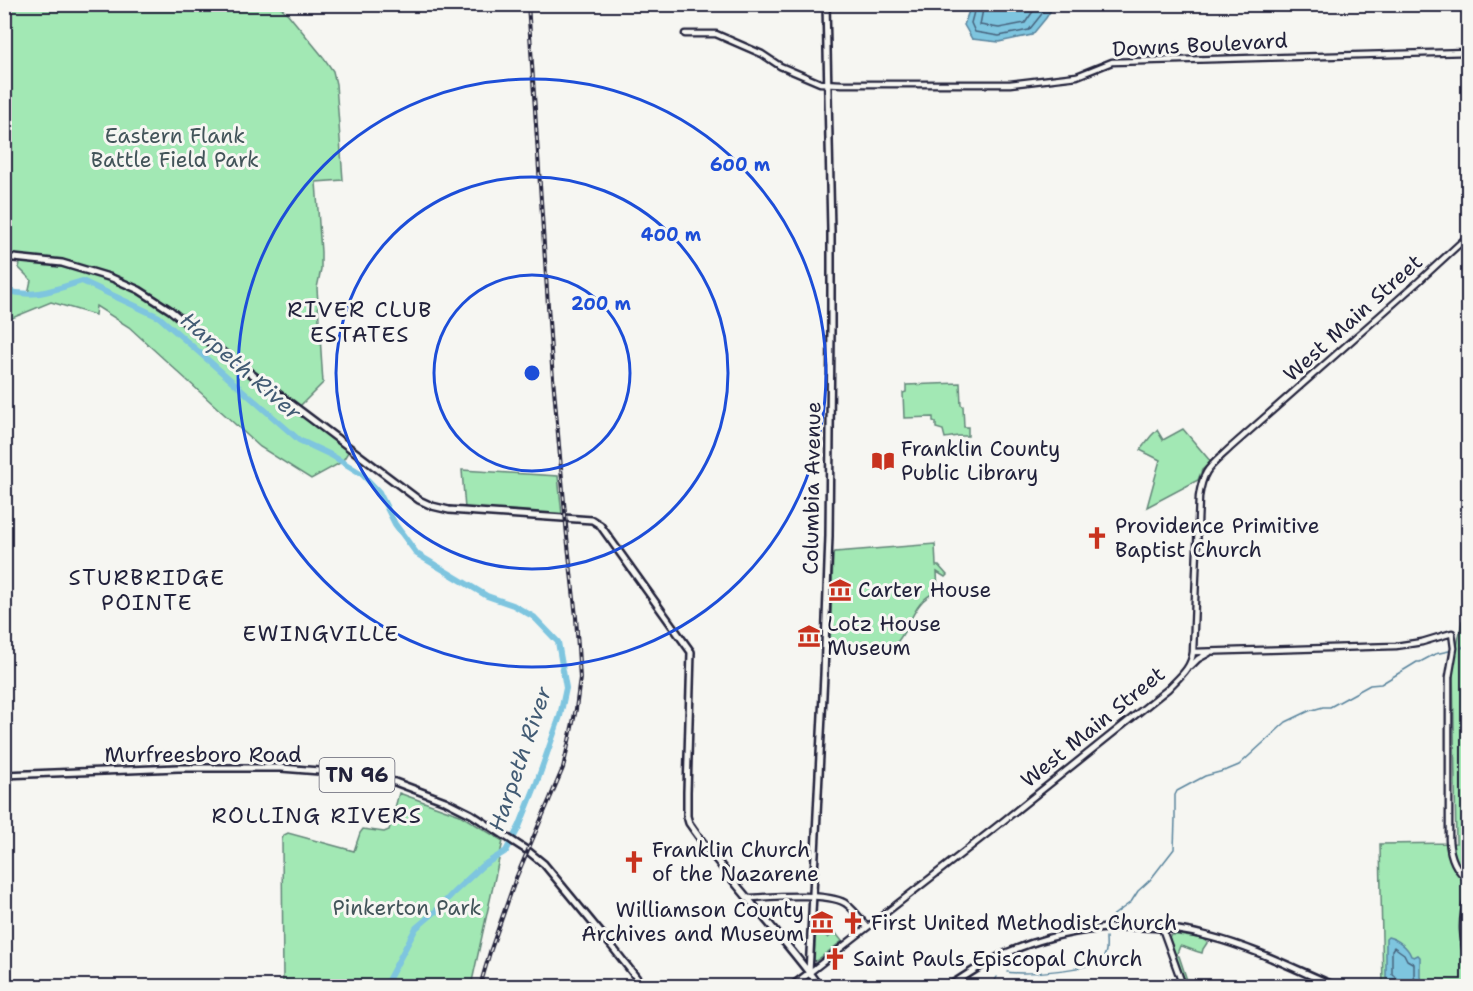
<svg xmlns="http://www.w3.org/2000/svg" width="1473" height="991" viewBox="0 0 1473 991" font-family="'Shantell Sans',sans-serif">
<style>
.green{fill:#a2e8b4;stroke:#628578;stroke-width:1.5}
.water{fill:#7ec5df;stroke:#59849d;stroke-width:1.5}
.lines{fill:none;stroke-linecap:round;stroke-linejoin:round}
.shore{stroke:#47637d;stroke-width:1.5}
.stream{stroke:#59849d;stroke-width:1.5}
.river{stroke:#7ec5df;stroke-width:6}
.secondary-casing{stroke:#22223b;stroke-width:9}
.primary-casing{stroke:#22223b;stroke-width:10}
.secondary{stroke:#f6f6f2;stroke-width:4.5}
.primary{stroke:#f6f6f2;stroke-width:5}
.rail-casing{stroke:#22223b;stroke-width:4}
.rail{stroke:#f6f6f2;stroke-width:1.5;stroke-dasharray:4.5;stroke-linecap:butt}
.ring{fill:none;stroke:#1d4ed8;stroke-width:3}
.labels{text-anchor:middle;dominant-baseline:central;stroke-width:6;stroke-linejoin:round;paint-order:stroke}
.shield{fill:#f6f6f2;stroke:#626272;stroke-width:1.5}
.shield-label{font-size:20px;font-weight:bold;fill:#22223b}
.street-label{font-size:21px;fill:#22223b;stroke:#f6f6f2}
.park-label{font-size:21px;fill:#425459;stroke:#f6f6f2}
.poi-label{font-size:21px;fill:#22223b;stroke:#f6f6f2;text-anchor:start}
.neighbourhood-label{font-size:22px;letter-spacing:1.5px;fill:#22223b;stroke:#f6f6f2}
.water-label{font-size:22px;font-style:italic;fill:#425b74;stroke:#f6f6f2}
.centre{fill:#1d4ed8;stroke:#f6f6f2;stroke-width:3}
.ring-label{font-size:18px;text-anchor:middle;font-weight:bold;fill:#1d4ed8;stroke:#f6f6f2;stroke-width:6;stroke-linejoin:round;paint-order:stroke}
</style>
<rect width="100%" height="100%" fill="#f6f6f2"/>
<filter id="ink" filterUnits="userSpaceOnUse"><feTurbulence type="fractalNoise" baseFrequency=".0167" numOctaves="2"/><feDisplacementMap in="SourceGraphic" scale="12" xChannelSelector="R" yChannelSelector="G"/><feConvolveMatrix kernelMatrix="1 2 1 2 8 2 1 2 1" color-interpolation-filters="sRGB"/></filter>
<g filter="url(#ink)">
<path class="green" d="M4 5H278L288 14 324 58 333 71 336 84 343 180 316 182 321 252V269L317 288 323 383 297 409 350 449 342 462 311 479 260 447 129 327 96 306 95 315 51 302 5 321V290L28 294 31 280 19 268 21 258 33 260V257L5 253Z
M960 383 961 405 963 406 964 427H968V436H958L945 438 943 430 936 428V422L933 421V417L904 418 903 393 906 392V385Z
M1183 429 1211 462 1202 470 1198 480 1147 507 1160 460 1140 450 1151 436 1157 430 1163 440Z
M462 470 558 476 562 515 465 509Z
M935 544 936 566H939L947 575 945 577 937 572 938 591C913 601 913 622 898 641 894 647 885 650 878 651 867 654 843 651 831 650L830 647 833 554 835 552Z
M1468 620V986H1383L1380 844 1456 843 1453 668 1462 621Z
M399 793 460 815 503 841 471 986H283L282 839 284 835 288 833 354 851 360 833 363 829 384 832 389 830Z
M816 926 828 938 835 932 842 941 816 961H814Z
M1172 935H1178L1206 939 1207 943 1203 949 1202 953C1193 951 1187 947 1180 946L1176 956H1179L1187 980 1184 981 1169 937Z"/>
<path class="water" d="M971 5V4L1054 5 1046 18 1032 35 999 42 972 39 964 25Z
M1388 937C1397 939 1408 947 1411 956L1414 957 1418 955 1420 957V977L1426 986C1410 987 1398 987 1386 978V939Z"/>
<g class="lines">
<path class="shore" d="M976 4 971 23 975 32 999 36 1029 30 1041 15 1047 4
M984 4 980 25 999 28 1025 23 1038 4
M1401 986 1399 980 1392 974V950L1394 947 1404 954 1407 960 1414 964V977L1419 986"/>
<path class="stream" d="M4 294 7 291
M1462 648 1468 641
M1107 920 1131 902 1138 891 1150 880 1174 849 1175 819V795L1177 791 1205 776 1227 770 1239 765 1286 722 1309 711 1323 707H1330L1370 685 1381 684 1417 662H1420L1435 654 1449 651
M1007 972C1024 975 1089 970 1101 960 1108 954 1106 945 1106 937
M992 986 997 977"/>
<path class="river" d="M4 290C34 299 54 290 82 281L159 317 299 440 331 455 362 474 379 492 395 524 417 554 487 596 513 605 534 617 558 642 566 688 560 716 537 782 519 827 506 851 482 866 453 893 436 911 416 928 385 986"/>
<g class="secondary-casing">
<path id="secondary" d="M685 34H716L762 54 780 66 820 83 842 84H1010L1077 76 1112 62 1468 52
M1193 652 1396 646 1422 642 1452 633 1454 648 1449 677V840C1450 856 1455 870 1468 879
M1191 666 1198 659 1209 653
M1468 896C1460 921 1463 939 1468 964
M748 898C771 897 825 892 845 903 854 909 861 919 867 927
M1162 928 1183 986
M809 973 997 826 1168 689C1179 677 1191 669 1193 652L1199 497C1203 469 1210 467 1230 448L1418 282 1468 236"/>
</g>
<g class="primary-casing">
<path id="primary" d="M4 257 62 263 112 278 139 290 170 310 209 342 419 500 432 506 449 510 592 520 600 525 691 652 687 792V816L689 823C728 880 778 930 819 986
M4 775 178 768H281L345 773 395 782 445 801 471 814 528 851 544 864 610 944 643 986
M809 973 824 675 829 536 831 329V231L826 4
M792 986 809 973
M949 986C962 978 975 969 988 962 1053 927 1141 917 1211 937 1254 948 1295 969 1335 986"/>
</g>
<use href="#secondary" class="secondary"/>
<use href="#primary" class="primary"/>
<g class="rail-casing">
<path id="rail" d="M480 986 490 952 516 878 563 768 576 709 580 678 576 617 567 536 552 366 528 4"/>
</g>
<use href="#rail" class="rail"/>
</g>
</g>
<g class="ring">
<circle cx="532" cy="373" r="98"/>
<circle cx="532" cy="373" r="196"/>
<circle cx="532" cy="373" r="294"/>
</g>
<defs>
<g id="library-bare" transform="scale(1.8)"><path d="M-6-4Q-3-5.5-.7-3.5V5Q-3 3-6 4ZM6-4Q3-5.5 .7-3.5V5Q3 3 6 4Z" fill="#c8321e" stroke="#f6f6f2" stroke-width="2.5" paint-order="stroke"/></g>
<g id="church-bare" transform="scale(1.8)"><path d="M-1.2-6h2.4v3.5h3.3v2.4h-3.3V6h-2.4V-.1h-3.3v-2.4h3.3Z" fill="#c8321e" stroke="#f6f6f2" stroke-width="2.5" paint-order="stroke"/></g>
<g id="museum-bare" transform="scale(1.8)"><path d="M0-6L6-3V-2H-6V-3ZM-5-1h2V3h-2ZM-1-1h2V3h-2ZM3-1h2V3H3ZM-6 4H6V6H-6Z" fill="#c8321e" stroke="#f6f6f2" stroke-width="2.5" paint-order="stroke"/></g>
</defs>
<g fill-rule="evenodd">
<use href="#library-bare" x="883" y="461"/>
<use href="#church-bare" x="1097" y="538"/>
<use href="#museum-bare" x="840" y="590"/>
<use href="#museum-bare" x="809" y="636"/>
<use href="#church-bare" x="634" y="862"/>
<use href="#museum-bare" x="822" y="922"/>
<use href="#church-bare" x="853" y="923"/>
<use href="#church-bare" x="835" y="959"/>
</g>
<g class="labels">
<rect class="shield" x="319.5" y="758" width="75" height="34" rx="4.5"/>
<g class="shield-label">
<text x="357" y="775">TN 96</text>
</g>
<g class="street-label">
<text transform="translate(1200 45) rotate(-3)">Downs Boulevard</text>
<text transform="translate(1353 318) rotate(-42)">West Main Street</text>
<text transform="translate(812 488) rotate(-89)">Columbia Avenue</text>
<text transform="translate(1093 727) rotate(-39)">West Main Street</text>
<text x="203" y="755">Murfreesboro Road</text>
</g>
<g class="park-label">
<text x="175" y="136">Eastern Flank<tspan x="175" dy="24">Battle Field Park</tspan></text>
<text x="407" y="908">Pinkerton Park</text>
</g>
<g class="poi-label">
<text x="901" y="449">Franklin County<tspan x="901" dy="24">Public Library</tspan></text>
<text x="1115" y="526">Providence Primitive<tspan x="1115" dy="24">Baptist Church</tspan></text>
<text x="858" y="590">Carter House</text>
<text x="827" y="624">Lotz House<tspan x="827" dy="24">Museum</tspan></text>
<text x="652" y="850">Franklin Church<tspan x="652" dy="24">of the Nazarene</tspan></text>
<text x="804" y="910" text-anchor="end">Williamson County<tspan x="804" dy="24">Archives and Museum</tspan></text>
<text x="871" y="923">First United Methodist Church</text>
<text x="853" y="959">Saint Pauls Episcopal Church</text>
</g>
<g class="neighbourhood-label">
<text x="360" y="309">RIVER CLUB<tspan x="360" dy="25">ESTATES</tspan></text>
<text x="147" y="577">STURBRIDGE<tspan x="147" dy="25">POINTE</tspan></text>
<text x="321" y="633">EWINGVILLE</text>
<text x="317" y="815">ROLLING RIVERS</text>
</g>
<g class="water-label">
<text transform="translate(241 366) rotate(41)">Harpeth River</text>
<text transform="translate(520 759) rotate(-71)">Harpeth River</text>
</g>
</g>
<circle cx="532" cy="373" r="9" class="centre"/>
<g class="ring-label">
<text x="740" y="171">600 m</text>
<text x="671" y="241">400 m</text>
<text x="601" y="310">200 m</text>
</g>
<rect width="1473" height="991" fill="none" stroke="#f6f6f2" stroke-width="24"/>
<rect x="12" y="12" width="1449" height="967" fill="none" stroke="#22223b" stroke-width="2" filter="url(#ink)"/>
</svg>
